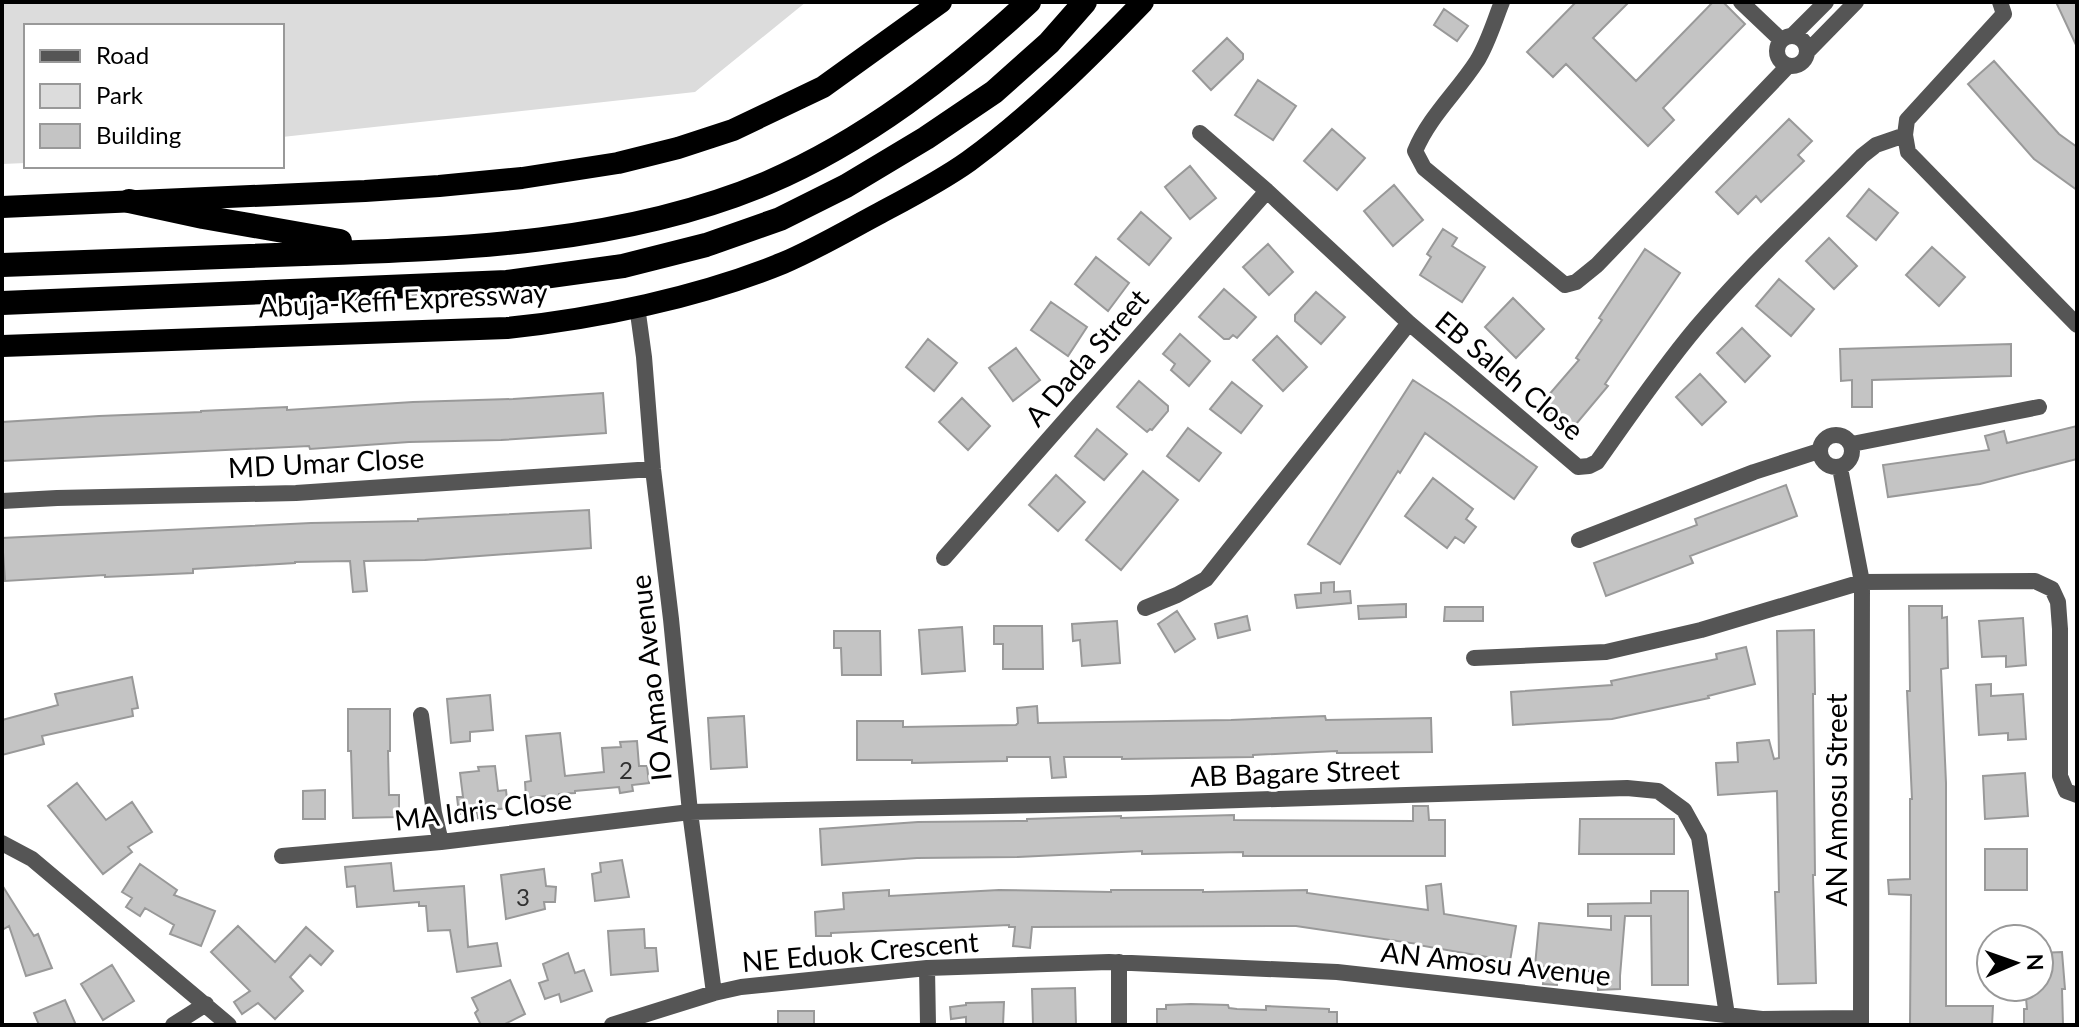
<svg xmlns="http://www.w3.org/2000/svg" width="2079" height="1027" viewBox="0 0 2079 1027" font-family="Lato,sans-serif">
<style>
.green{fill:#dcdcdc}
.building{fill:#c4c4c4;stroke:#999;stroke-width:2}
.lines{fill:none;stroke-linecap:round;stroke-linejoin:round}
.minor{stroke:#555;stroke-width:16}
.trunk{stroke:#000;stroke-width:22}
.motorway{stroke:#000;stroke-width:24}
.labels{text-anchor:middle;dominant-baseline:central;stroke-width:6;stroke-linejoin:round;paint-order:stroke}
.number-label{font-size:24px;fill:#313131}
.street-label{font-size:28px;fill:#000;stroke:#fff}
</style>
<rect width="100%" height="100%" fill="#fff"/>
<path class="green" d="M2 2H806L695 92 282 137V26H26V163L2 164Z"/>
<path class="building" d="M1576 2H1629L1593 38 1636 81 1713 2H1723L1745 24 1663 108 1674 120 1648 146 1566 64 1553 77 1527 52Z
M2056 2H2077V47Z
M1444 9 1468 26 1457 41 1434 25Z
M1227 38 1243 54V59L1211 90 1193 71Z
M1994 61 2059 134 2077 147V190L2034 159 1968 84Z
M1258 80 1296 106 1273 140 1235 115Z
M1789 119 1812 141 1798 155 1804 161 1761 202 1756 196 1738 214 1716 192Z
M1332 129 1365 158 1337 190 1304 161Z
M1190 166 1216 198 1190 219 1165 187Z
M1394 185 1423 220 1393 246 1364 211Z
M1869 189 1898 213 1876 240 1847 216Z
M1141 212 1171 238 1149 265 1118 239Z
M1443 229 1457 238 1452 246 1485 267 1462 302 1420 275 1431 257 1427 254Z
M1829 238 1857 266 1834 289 1806 261Z
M1268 244 1293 272 1269 295 1243 267Z
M1932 247 1965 277 1939 306 1906 275Z
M1645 249 1680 273 1605 384 1608 386 1571 430 1541 404 1579 360 1576 358 1602 320 1599 318Z
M1096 257 1129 283 1108 311 1075 284Z
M1779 279 1814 309 1791 336 1756 306Z
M1224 289 1256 317 1237 338 1233 335 1229 339H1224L1199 317Z
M1316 292 1345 317 1321 344 1295 321V315Z
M1513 298 1544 329 1516 358 1485 327Z
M1051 302 1087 327 1068 356 1031 330Z
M1742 328 1770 356 1745 382 1717 353Z
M1180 334 1210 361 1189 386 1171 370 1175 364 1163 354Z
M1277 336 1307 367 1283 391 1253 360Z
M928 339 957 363 934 391 906 367Z
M2011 344V376L1872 380V407H1852V380L1841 381 1840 349Z
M1016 348 1040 380 1013 401 989 368Z
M1700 374 1726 402 1702 425 1676 397Z
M1413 380 1448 403 1537 467 1514 499 1425 433 1400 473 1398 471 1340 564 1308 544Z
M1139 381 1168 406V411L1152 430 1150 429 1147 432 1117 407Z
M1232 382 1262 406 1241 433 1210 409Z
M603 393 606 433 501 440 409 442 310 449 309 446 2 461V422L99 416 201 412V411L287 407V410L413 402 513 399Z
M962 398 990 426 968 450 939 422Z
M2077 426V459L1980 484 1888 497 1883 465 1989 450 1985 436 2004 431 2007 443Z
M1188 428 1221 453 1199 481 1167 456Z
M1097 429 1127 454 1104 480 1075 456Z
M1143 471 1178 500 1121 570 1086 540Z
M1056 475 1085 502 1058 531 1029 505Z
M1433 478 1473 509 1466 519 1476 527 1464 543 1455 537 1447 548 1405 516Z
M1786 485 1797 516 1690 556 1693 563 1606 596 1594 563 1697 525 1695 519Z
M589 510 591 548 425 560 364 561 367 591 353 592 350 561 295 562V563L193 569V573L105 577V575L5 581 2 538 311 523 418 521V519Z
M1334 582V592L1350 591 1351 603 1297 608 1295 595 1321 593V583Z
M1406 604V617L1359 619 1358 606Z
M1909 606H1942V618L1947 617 1948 668 1941 669 1946 783V1006H1993L1992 1025H1910L1911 895 1889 894 1888 880 1910 879V799H1912L1907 691H1910Z
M1445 607H1483V621H1444Z
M1177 611 1195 639 1175 652 1158 624Z
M1247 616 1250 630 1218 638 1215 624Z
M2023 618 2026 665 2006 667V656L1982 657 1979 621Z
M1117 621 1120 663 1082 666 1080 640 1073 641 1072 624Z
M994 626H1042L1043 669H1003V644H994Z
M962 627 965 671 922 674 919 630Z
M1814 630 1815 694H1813L1815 875H1813L1816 983 1778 984 1775 892H1779L1777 791 1718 795 1716 763 1738 762 1737 743 1769 740 1774 759 1779 758 1777 631Z
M834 631H880L881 675H842L841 648H834Z
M1746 647 1755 684 1708 696 1709 698 1612 719 1513 725 1511 692 1612 685 1611 681 1717 659 1716 654Z
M132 677 138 708 132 709 133 716 42 736 44 744 2 755V720L58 705 55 694Z
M1991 684V696L2023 694 2026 739 2008 740V733L1979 735 1976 685Z
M490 695 493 730 470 732V741L451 743 447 699Z
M1037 706 1038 723 1231 720 1325 716 1326 720 1431 718 1432 752 1337 753V751L1253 755V757L1122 759V757H1064L1066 777 1052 778 1050 757H1007V761L912 763V760H857V721H903V727L1016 725 1018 723 1017 708Z
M348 709H390V751H388L389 795H399V817L353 818 351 751H348Z
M744 716 747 767 711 769 708 718Z
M560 733 565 776 604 772 602 748 621 747 620 742 637 741 639 766H647L649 783 632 785 633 791 620 793 619 787 575 791V793L559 794V801L546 802 545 796 526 798 525 782 531 781 526 736Z
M495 766 498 791 506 790 508 808 491 810V816L478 818 477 812 459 814 457 797H463L460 773 479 771 478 767Z
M2025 773 2028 816 1985 819 1983 776Z
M77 783 106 820 132 802 152 832 128 847 132 852 103 874 48 806Z
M325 790V819H303V791Z
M1413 806H1428L1429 820H1445V856H1243V852L1142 854V851L1018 857 917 858 822 865 820 829 918 822 1027 821V819L1121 816V818L1234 815V820L1413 821Z
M1580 819H1674V854H1579Z
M1985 849H2027V890H1985Z
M622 860 629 897 595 901 592 874 601 872 600 863Z
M391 863 394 891 464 886 468 947 497 943 501 966 457 972 450 930 428 931 426 906H419V902L357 907 355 886 347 887 345 867Z
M140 864 177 890 174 895 215 911 201 946 170 934 174 925 145 908 140 916 126 907 132 898 122 892Z
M544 869 546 886 556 887 555 902H544L545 909 506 919 501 875Z
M1441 884 1444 914 1516 926 1510 961 1418 945V944L1296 926 1032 927 1030 948 1013 946 1015 927H1009V925L831 933V936H816L815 912 844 909 843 893 889 890V896L999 890 1111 892V890H1203V892L1307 890V893L1428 910 1426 886Z
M2 885 34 936 38 934 52 968 26 976 9 926 2 930Z
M1651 891H1688V985H1652L1651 916H1625L1620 976V989L1598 990 1597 972 1558 968 1557 985 1543 984 1545 967 1535 966 1539 923 1611 930V916H1588V904L1651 903Z
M238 926 275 962 306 927 333 951 321 965 310 955 290 977 303 991 275 1019 258 1003 242 1014 234 1002 250 991 211 952Z
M644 929 645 948H656L658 971 611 975 608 931Z
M2062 952 2065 989H2062L2063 1025H2024V1009H2027L2025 987H2039V953Z
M568 953 575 973 584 970 592 991 561 1002 559 994 545 999 539 983 548 980 543 964Z
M112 965 134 1001 103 1020 81 984Z
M510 980 525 1014 503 1025H481L475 1013 478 1010 472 998Z
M1075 988 1076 1025H1033L1032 989Z
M65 1000 76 1025H39L34 1013Z
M1004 1002 1003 1025H966V1017L951 1019 950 1007 966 1005V1003Z
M1191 1004 1228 1005 1229 1008 1237 1009 1266 1010V1006L1329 1009V1012H1337V1025H1157V1009H1166V1005Z
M778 1011H814V1025H778Z"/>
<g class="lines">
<path class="minor" d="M1502 2C1494 22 1488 43 1477 61 1457 92 1429 117 1415 151L1424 168 1565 285 1576 282 1597 265 1788 66
M1741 2 1781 40
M2000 2 2004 14 1907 120 1905 135 1908 152 2077 325
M1793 35 1826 2
M1777 51a15 15 0 1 1 30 0a15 15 0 1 1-30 0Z
M1807 52 1856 2
M1200 133 1267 191 1409 323 1578 467 1589 466 1597 462C1629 417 1660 371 1696 328 1747 267 1807 213 1862 156L1876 145 1905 135
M637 306 644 357 653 469 671 619 690 812 714 993
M1820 451a16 16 0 1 1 32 0a16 16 0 1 1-32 0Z
M1852 444 2039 407
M1840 468 1862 582 1861 1018
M2 501 57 498 296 493 653 469
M1579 540 1754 472 1819 451
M944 558 1267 191
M1145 608 1177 595 1206 579 1409 323
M1474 658 1606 652 1701 630 1862 582 2035 581 2052 589 2058 602 2060 629V776L2066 791 2077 795
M421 715 434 813 441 842
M2 843 32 859 229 1025
M282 856 441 842 690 812 1148 803 1627 788 1658 791 1684 810 1699 837 1727 1015
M1119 962V1025
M927 968 928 1025
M173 1025 206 1004
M612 1025 714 993 741 987 927 968 1109 962 1337 972 1762 1019 1861 1018V1025"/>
<path class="trunk" d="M2 207 365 191 439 186 522 178 618 163 678 148 733 130 823 87 941 2
M2 346 507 328C595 319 700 297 783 263 816 249 848 230 880 213 910 197 941 181 969 161 1033 114 1088 59 1143 2"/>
<path class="motorway" d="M129 201 203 217 340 241
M2 265C103 261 203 258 304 254 459 249 622 244 767 183 865 141 952 73 1029 2
M2 303 507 282 623 266 706 245 780 219 846 186 926 138 994 92 1049 43 1085 2"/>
</g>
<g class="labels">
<g class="number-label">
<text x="626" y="769">2</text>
<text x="523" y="896">3</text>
</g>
<g class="street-label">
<text transform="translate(403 299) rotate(-3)">Abuja-Keffi Expressway</text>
<text transform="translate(1086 357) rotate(-49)">A Dada Street</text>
<text transform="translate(1510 375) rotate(40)">EB Saleh Close</text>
<text transform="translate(326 462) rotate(-3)">MD Umar Close</text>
<text transform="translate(650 678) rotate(-96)">IO Amao Avenue</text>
<text transform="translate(1295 772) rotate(-2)">AB Bagare Street</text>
<text transform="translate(1836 800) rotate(-90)">AN Amosu Street</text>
<text transform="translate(483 809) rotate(-7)">MA Idris Close</text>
<text transform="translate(860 951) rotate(-5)">NE Eduok Crescent</text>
<text transform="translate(1496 963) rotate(6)">AN Amosu Avenue</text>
</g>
</g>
<rect width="2079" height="1027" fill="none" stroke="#000000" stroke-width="8"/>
<rect x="24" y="24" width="260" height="144" fill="#ffffff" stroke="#999999" stroke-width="2"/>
<rect x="40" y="50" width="40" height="12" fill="#555555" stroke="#999999" stroke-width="2"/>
<text x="96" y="64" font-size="24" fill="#000000">Road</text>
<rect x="40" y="84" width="40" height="24" fill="#dcdcdc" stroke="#999999" stroke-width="2"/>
<text x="96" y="104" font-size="24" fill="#000000">Park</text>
<rect x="40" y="124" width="40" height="24" fill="#c4c4c4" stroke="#999999" stroke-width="2"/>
<text x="96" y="144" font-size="24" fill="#000000">Building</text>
<g transform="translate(2015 963) rotate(88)"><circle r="38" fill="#ffffff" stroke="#999999" stroke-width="2"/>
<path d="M0-6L14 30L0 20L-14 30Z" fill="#000000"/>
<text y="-12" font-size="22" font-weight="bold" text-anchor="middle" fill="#000000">N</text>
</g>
</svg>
